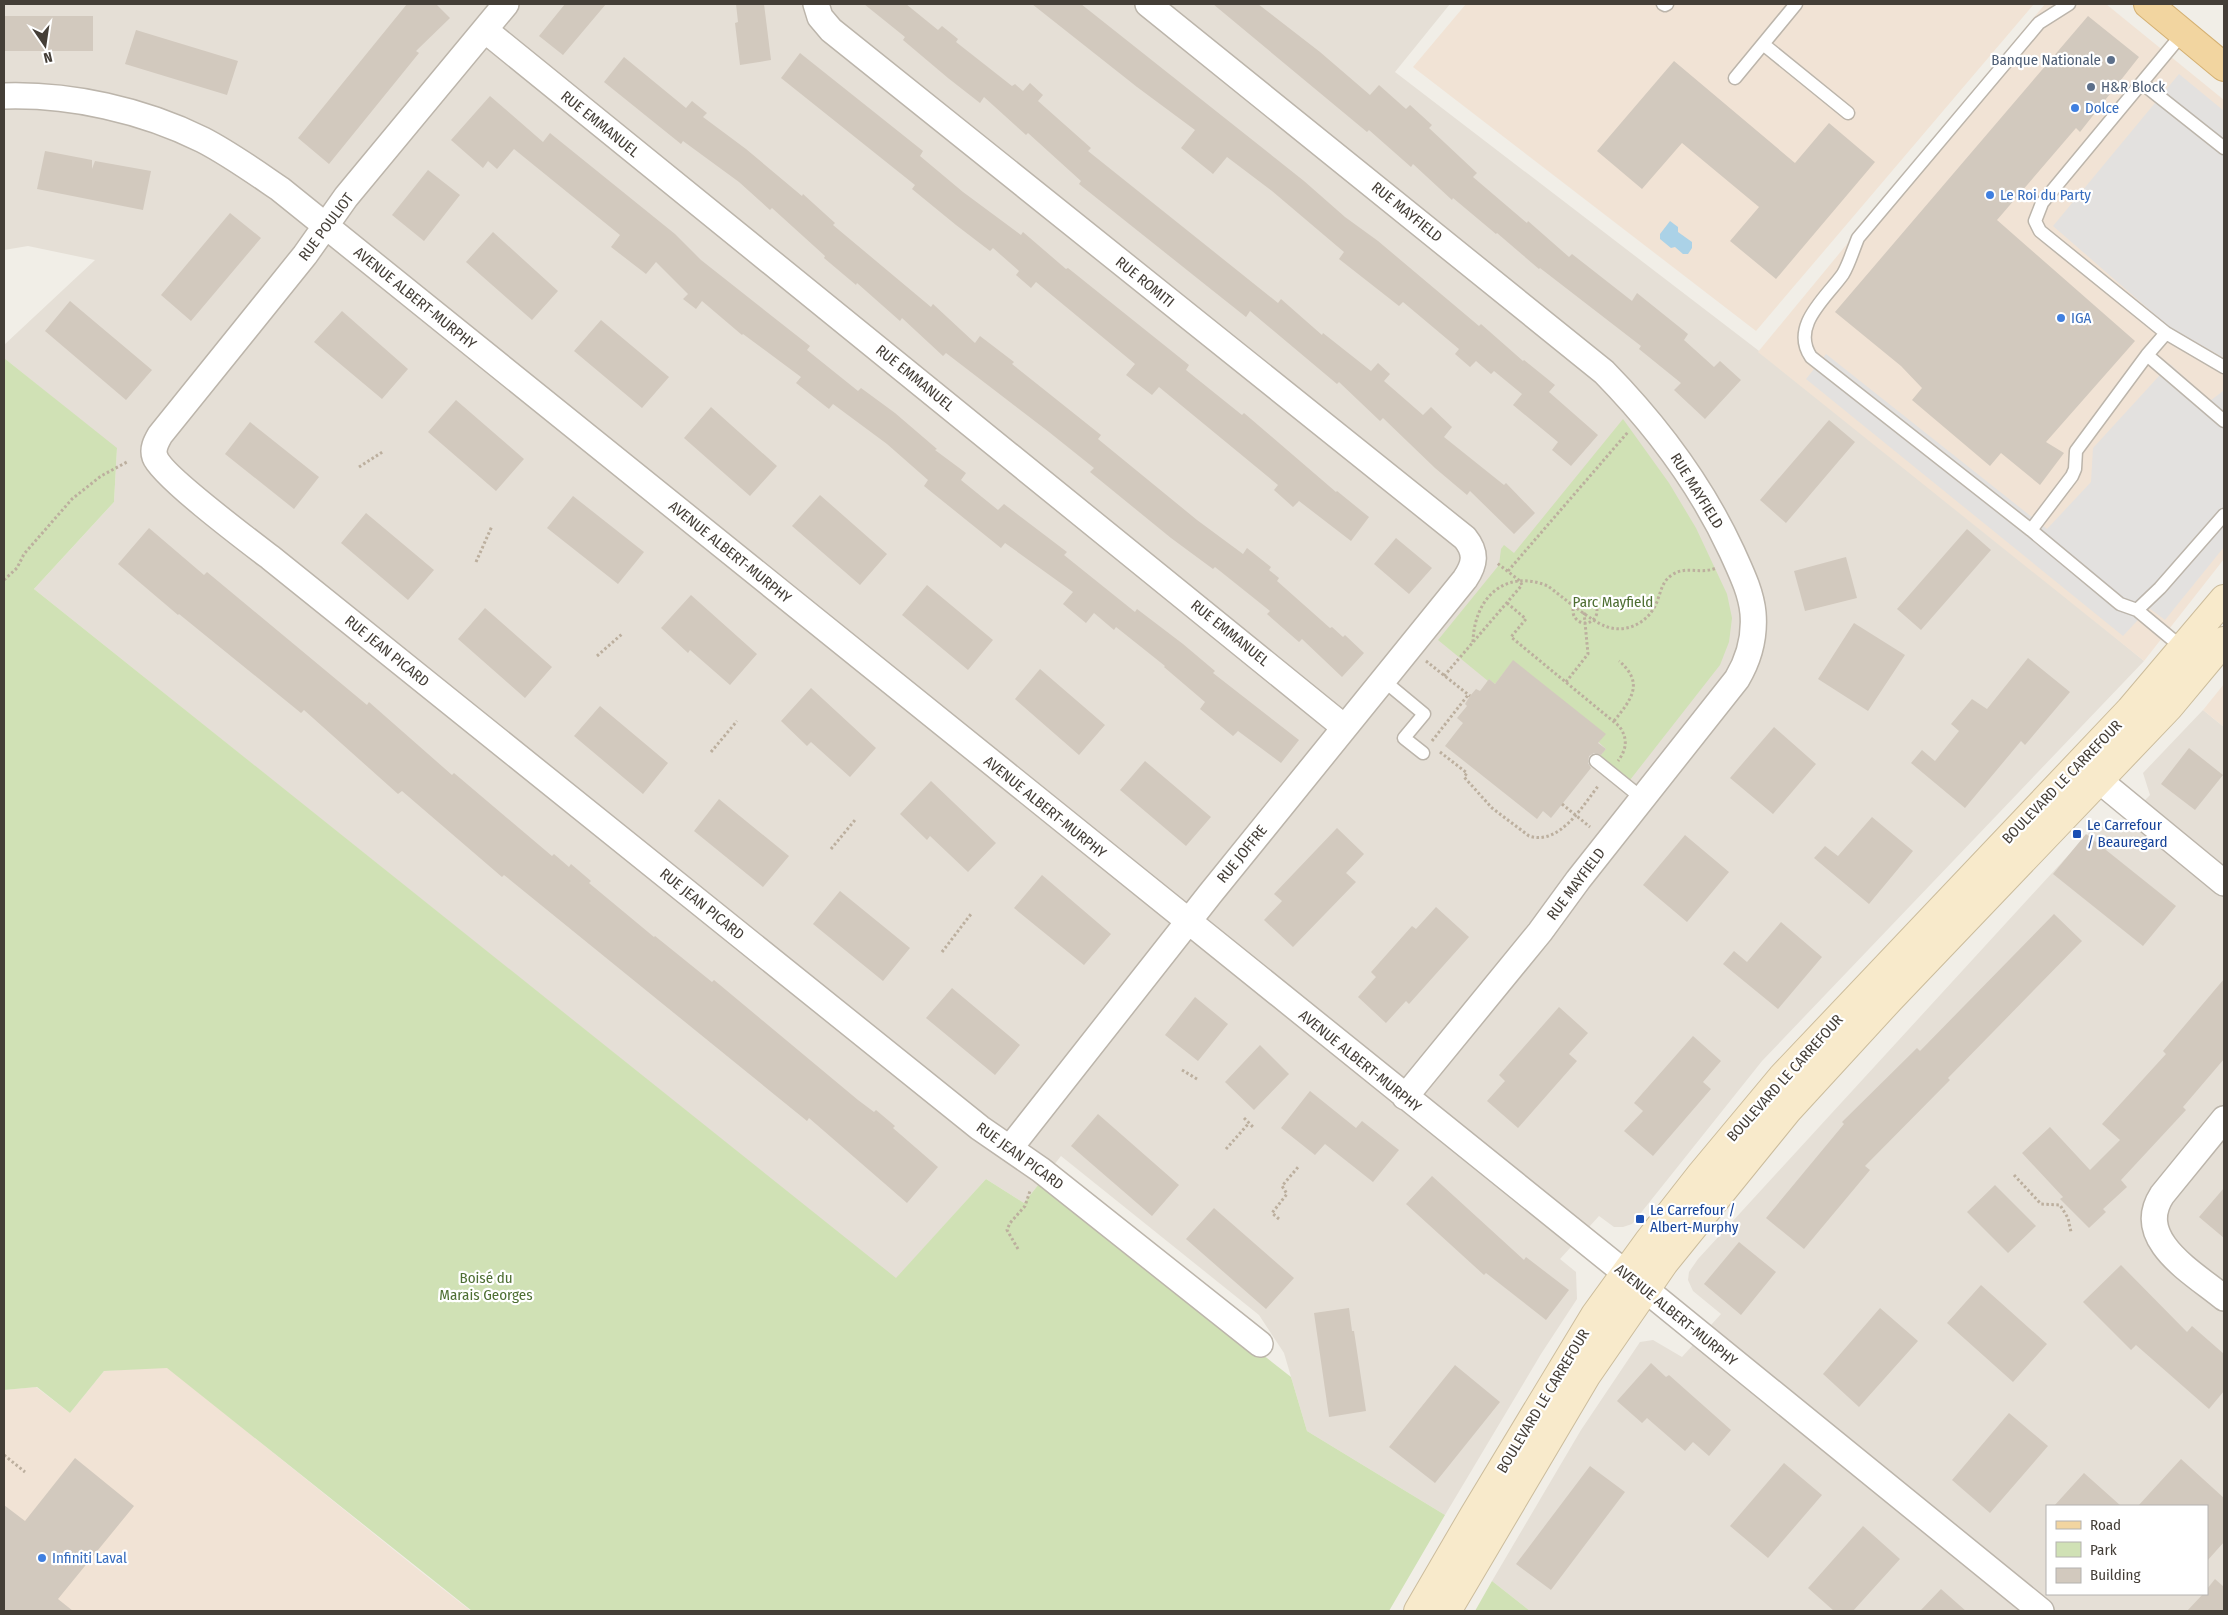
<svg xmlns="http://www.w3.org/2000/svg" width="2228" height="1615" viewBox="0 0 2228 1615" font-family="'Fira Sans Condensed',sans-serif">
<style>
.residential{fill:#e5dfd6;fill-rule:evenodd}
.commercial{fill:#f1e3d5}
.green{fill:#d0e1b5}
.parking{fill:#e3e1df}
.water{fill:#abd2e7}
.building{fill:#d2c9be}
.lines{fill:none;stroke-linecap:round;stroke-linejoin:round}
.lane-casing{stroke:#bcb5ab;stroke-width:15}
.street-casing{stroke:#bcb5ab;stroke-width:28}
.secondary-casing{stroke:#cbbc9c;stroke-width:30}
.primary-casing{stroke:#d4b072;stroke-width:30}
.path{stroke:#bcaf9e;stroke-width:3;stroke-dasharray:2.5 2.5;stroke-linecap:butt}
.lane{stroke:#fff;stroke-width:12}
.street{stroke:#fff;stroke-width:25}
.secondary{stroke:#f8eacb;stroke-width:28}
.primary{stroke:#f2d5a0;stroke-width:28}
.service-dot{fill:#5c6f8a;stroke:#fff;stroke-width:2}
.shop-dot{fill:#3f7fe0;stroke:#fff;stroke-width:2}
.transit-dot{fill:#1a4fb4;stroke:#fff;stroke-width:2}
.labels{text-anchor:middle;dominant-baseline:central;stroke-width:4.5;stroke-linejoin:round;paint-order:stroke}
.service-label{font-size:15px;fill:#4e5e75;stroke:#fff;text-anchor:end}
.shop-label{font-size:15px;fill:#366cbe;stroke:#fff;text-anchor:start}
.street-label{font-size:15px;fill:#443e37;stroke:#fff}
.park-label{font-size:15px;fill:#4d6e32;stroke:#fff}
.transit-label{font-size:15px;fill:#164399;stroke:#fff;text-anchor:start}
</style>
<rect width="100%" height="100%" fill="#f1eee7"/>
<path class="residential" d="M4 4H1450L1395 72 1870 436 2144 661 1762 1061 1632 1224 1623 1227H1614L1599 1216 1560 1259 1576 1272 1577 1299 1541 1354 1445 1515 1307 1431 1284 1353 1259 1315 1061 1156 1024 1203 986 1179 896 1279 34 589 114 502 117 449 4 358V345L95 260 28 246 4 250Z
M2203 710 2224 727V1611H1530L1492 1581 1581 1430 1640 1342 1653 1340 1682 1357 1721 1314 1693 1291 1688 1280 1689 1272 1698 1259 2096 825 2116 830 2150 795 2143 773ZM2047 1506H2207V1594H2047Z"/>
<path class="commercial" d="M1466 4H2034L1756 331 1413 67Z
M2045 4H2106L2224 100V559L2144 661 1758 352Z
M2224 684V727L2203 710Z
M167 1367 420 1571 471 1611H4V1390L36 1387 70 1413 104 1371Z"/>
<path class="green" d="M4 358 117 448 114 502 34 589 896 1278 986 1179 1024 1203 1042 1180 1291 1377 1307 1431 1445 1515 1389 1611H472L167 1368 104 1371 70 1413 37 1387 4 1390Z
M1623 419 1669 483 1696 528 1727 594 1732 618 1729 642 1720 665 1630 780 1600 756 1606 749 1513 661 1495 684 1489 679 1488 681 1438 640 1499 565 1501 549 1504 545 1514 553Z
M1492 1581 1530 1611H1475Z"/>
<path class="parking" d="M2179 74 2224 111V358L2168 326 2053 226Z
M1826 354 2047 529 2091 482 2093 448 2170 364 2210 401 2223 391 2224 392V547L2165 620 2149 608 2123 636 1806 379Z"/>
<path class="water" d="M1670 221 1678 227V232L1692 242V248L1688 254H1683L1675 247 1671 248 1660 239V234Z"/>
<path class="building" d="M407 4H436L450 18 416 51 419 53 329 164 298 138Z
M565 4H606L563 55 539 36Z
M736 4H764L771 60 740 65 735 23 738 22Z
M864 4H906L938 30 942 26 958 39 956 42 1012 86 1015 84 1023 91 1030 83 1043 95 1038 101 1091 148 1088 151 1278 303 1281 299 1322 335 1323 333 1371 371 1378 363 1390 374 1384 381 1423 415 1431 407 1452 427 1444 437 1504 485 1506 483 1535 513 1514 534 1470 491 1467 495 1435 468 1383 418 1380 421 1339 382 1337 384 1250 311 1246 317 1212 290 1079 184 1081 181 1028 133 1026 135 984 97 980 103 948 78 903 40 905 37Z
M1032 4H1081L1304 181 1345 217 1378 241 1479 326 1481 324 1523 361 1524 360 1555 385 1549 392 1598 435 1571 466 1552 450 1558 442 1513 405 1522 394 1494 371 1491 374 1476 361 1470 367 1455 354 1459 349 1403 302 1399 306 1339 259 1344 252 1272 191 1227 157 1213 174 1181 148 1195 130 1137 87Z
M1213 4H1258L1320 52 1370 95 1379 85 1406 109 1410 105 1432 125 1429 128 1477 173 1473 177 1527 223 1528 221 1569 257 1572 254 1632 301 1637 293 1688 334 1684 340 1714 367 1720 361 1741 380 1705 419 1674 390 1681 383 1639 349 1641 346 1540 268 1539 269 1497 233 1496 234 1453 198 1452 200 1413 164 1411 167 1369 130 1367 132Z
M4 16H93V51H4Z
M2088 16 2139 57 2080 132 2076 128 1997 220 2135 341 2046 442 2064 453 2040 485 2001 453 1990 466 1912 400 1922 388 1901 366 1835 312Z
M136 30 238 61 227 95 125 64Z
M800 53 923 151 920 156 963 192 1021 235 1023 232 1066 269 1068 268 1189 365 1186 370 1242 415 1244 413 1336 492 1337 491 1369 517 1351 541 1299 501 1293 507 1274 490 1278 485 1159 387 1152 395 1126 375 1135 364 1036 282 1031 288 1016 275 1019 271 993 248 990 251 956 225 912 189 915 185 781 78Z
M624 57 686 108 692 101 707 113 703 117 746 149 802 196 803 194 835 223 833 225 931 307 933 304 975 343 980 336 1014 362 1012 364 1101 435 1098 439 1197 520 1243 554 1247 548 1271 567 1269 570 1279 578 1277 581 1330 628 1332 627 1343 637 1345 635 1364 653 1342 677 1302 639 1299 642 1267 614 1270 611 1215 567 1213 569 1171 538 1090 472 1094 468 1049 432 946 353 943 356 902 318 900 321 857 283 856 285 824 258 825 256 772 208 770 210 739 182 683 141 681 144 604 82Z
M1674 61 1795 163 1829 123 1875 162 1776 279 1730 241 1759 207 1682 143 1642 189 1597 151Z
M490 96 543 142 550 133 675 234 701 260 810 346 807 350 858 391 861 388 895 413 937 449 935 450 966 473 961 480 998 510 1004 504 1067 552 1064 555 1135 612 1137 609 1183 644 1215 671 1213 673 1299 740 1281 763 1238 731 1233 736 1200 709 1205 702 1164 667 1165 666 1116 627 1114 630 1094 613 1086 623 1063 604 1073 592 1005 543 1001 548 924 486 928 480 887 444 833 404 829 409 796 383 801 377 743 334 742 335 702 301 696 309 683 299 688 294 656 262 646 274 611 247 620 235 514 149 497 169 488 161 483 168 451 140Z
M45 151 92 160V169L95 161 151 171 143 210 37 189Z
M428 170 460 195 424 241 392 215Z
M230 213 261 238 191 321 161 295Z
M493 232 558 291 532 320 466 262Z
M70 301 152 370 126 400 45 331Z
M342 311 408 369 382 399 314 342Z
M601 320 669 377 642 408 574 351Z
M456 400 524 459 496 491 428 432Z
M711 407 777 466 750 496 684 438Z
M1829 420 1855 442 1786 523 1760 500Z
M250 422 319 477 294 509 225 454Z
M820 495 887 554 860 585 792 526Z
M573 496 644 552 618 584 547 528Z
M366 513 434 570 408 600 341 543Z
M149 528 204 575 207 572 367 705 369 702 452 775 454 773 552 856 554 854 569 867 571 864 591 881 589 883 654 937 655 936 712 982 714 980 858 1100 874 1112 876 1110 895 1126 893 1128 938 1167 907 1203 809 1118 807 1121 504 875 502 877 402 791 398 794 304 710 301 713 179 614 178 615 118 564Z
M1967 529 1991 550 1921 630 1897 609Z
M1396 538 1432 568 1409 594 1374 564Z
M1846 557 1857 598 1805 611 1794 571Z
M927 585 993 640 968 670 902 615Z
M691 595 757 654 730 685 690 650 688 653 661 628Z
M485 608 552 667 525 698 458 639Z
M1854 623 1905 655 1868 711 1818 679Z
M2028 658 2070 692 2025 745 2021 741 1965 808 1911 763 1922 750 1935 761 1959 731 1951 724 1972 699 1987 709Z
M1513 660 1606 734 1598 743 1606 749 1601 755 1594 753 1589 756 1588 763 1591 768 1551 818 1543 811 1537 819 1445 746 1463 723 1457 718 1467 706 1465 704 1470 696 1476 689 1480 691 1489 679 1495 684Z
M1040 669 1105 725 1079 755 1015 699Z
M811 688 876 748 850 777 811 742 807 746 781 721Z
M600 706 668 763 643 794 574 736Z
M1774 727 1816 764 1773 814 1730 778Z
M2189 748 2223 775 2195 810 2161 784Z
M1145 761 1211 817 1186 846 1120 790Z
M931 781 996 843 968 872 930 836 927 840 900 814Z
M719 799 789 856 763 887 694 831Z
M1872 817 1913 851 1869 904 1814 858 1825 846 1838 856Z
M1337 828 1364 854 1346 873 1356 882 1293 947 1264 920 1282 901 1274 894Z
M2086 834 2176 906 2143 946 2053 874Z
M1685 835 1729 872 1687 922 1643 885Z
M1042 875 1111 934 1084 965 1014 908Z
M840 891 910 948 883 981 813 924Z
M1436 907 1469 937 1409 1004 1406 1001 1386 1023 1358 997 1376 977 1371 972 1412 926 1416 929Z
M2054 914 2082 941 1948 1078 1950 1080 1865 1166 1870 1170 1804 1249 1766 1218 1844 1124 1842 1122 1917 1048 1920 1051Z
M1781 922 1822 957 1778 1009 1723 964 1734 951 1747 962Z
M2224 979V1059L2183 1107 2186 1110 2121 1180 2127 1187 2103 1209 2106 1212 2089 1228 2060 1199 2063 1197 2022 1153 2050 1127 2090 1170 2120 1140 2102 1124 2166 1054 2163 1051Z
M952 988 1020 1045 995 1075 926 1018Z
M1195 997 1228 1024 1198 1061 1165 1035Z
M1559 1007 1588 1033 1569 1054 1577 1061 1518 1128 1487 1101 1505 1081 1499 1075Z
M1693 1036 1721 1061 1703 1082 1711 1089 1653 1156 1624 1131 1643 1111 1634 1103Z
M1260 1045 1289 1074 1254 1110 1225 1082Z
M1310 1091 1356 1128 1362 1121 1399 1150 1373 1182 1325 1144 1315 1155 1281 1128Z
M1098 1114 1179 1185 1152 1216 1071 1146Z
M1432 1176 1524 1260 1526 1257 1569 1290 1546 1320 1486 1273 1484 1275 1406 1204Z
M1995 1185 2036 1226 2008 1253 1967 1212Z
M2224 1188V1238L2199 1217Z
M1214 1208 1294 1278 1266 1309 1186 1239Z
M1739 1242 1776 1272 1741 1315 1704 1284Z
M2121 1265 2187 1332 2192 1326 2224 1354V1391L2209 1409 2136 1345 2131 1350 2083 1302Z
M1981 1285 2047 1344 2013 1382 1947 1323Z
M1349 1308 1352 1331H1354L1366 1411 1329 1417 1314 1313Z
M1880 1308 1918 1341 1859 1407 1823 1374Z
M1651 1363 1666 1377 1669 1375 1731 1430 1709 1456 1693 1442 1685 1451 1647 1418 1642 1423 1617 1401Z
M1455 1365 1500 1402 1435 1483 1389 1447Z
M2009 1413 2048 1446 1990 1513 1952 1480Z
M75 1458 134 1506 58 1599 73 1611H4V1505L25 1521Z
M2181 1459 2224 1498V1542L2207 1561V1506H2138Z
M1784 1463 1822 1495 1768 1558 1730 1526Z
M1590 1466 1625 1492 1551 1590 1516 1564Z
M2084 1473 2121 1506H2054Z
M1863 1526 1900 1559 1853 1611H1834L1808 1588Z
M2215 1579 2224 1587V1611H2187L2203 1594H2207V1589Z
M1941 1589 1966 1611H1920Z"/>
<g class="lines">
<g class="lane-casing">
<path id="lane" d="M1663 4 1665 5 1667 4
M2183 33 2042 203 2035 221 2040 231 2166 333 2224 367
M1763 44 1848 113
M1735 78 1796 4
M2142 83 2224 148
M2166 333 2147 355 2076 451 2075 469 2072 476 2031 530 2120 604 2137 610 2185 650
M2147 355 2224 421
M2031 530 1811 357C1790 326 1826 298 1843 274 1849 264 1853 250 1858 238L2039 23 2069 4
M2137 610 2160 588 2224 515
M1383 680 1424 714 1404 738 1423 753
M1596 761 1643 799"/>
</g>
<g class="street-casing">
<path id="street" d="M506 4 346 197 305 255 160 435C156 442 152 449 155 457 161 475 250 542 271 558L980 1128 1041 1170 1260 1344
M816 4 820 17 831 30 1465 538C1477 553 1475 564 1465 579L1210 894 1010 1148
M1148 4 1604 372C1656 425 1701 485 1732 552 1741 572 1751 592 1753 613 1755 637 1749 659 1737 679L1578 880 1540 932 1405 1097
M485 30 1344 727
M4 96C70 94 143 110 203 140 230 154 255 172 280 189L1645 1289 2041 1611
M2083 767 2224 883
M2224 1119 2162 1195C2133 1240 2194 1273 2224 1298"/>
</g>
<g class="secondary-casing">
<path id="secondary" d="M1418 1611 1474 1515 1595 1315 1648 1242 1702 1173 1782 1077 2130 710 2224 599
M1447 1611 1586 1376 1664 1263 1788 1110 1890 999 2169 707 2224 641"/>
</g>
<g class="primary-casing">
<path id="primary" d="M2148 4 2224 67"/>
</g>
<path class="path" d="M359 467 384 451
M476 562 492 526
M1508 571 1628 432
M4 580 17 568 24 554 72 499 101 476 127 462
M1573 611a12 12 0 1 1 24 0a12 12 0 1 1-24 0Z
M1507 603 1526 619 1511 637 1619 726C1628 738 1627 749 1618 761
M1473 642C1474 599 1504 568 1548 586 1561 596 1591 621 1605 626 1622 633 1642 626 1652 611 1661 599 1659 583 1672 575 1686 565 1700 575 1716 568
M597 656 622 634
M1426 661 1470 696
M1444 676 1522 585 1520 581 1497 563
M1566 682 1588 654 1584 612
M1614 721C1631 700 1645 683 1619 661
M1432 741 1468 695
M711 752 737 721
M1440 752 1467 773 1464 777 1492 808 1529 836C1560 846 1583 805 1599 785
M1562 804 1590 827
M831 849 855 820
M942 952 971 914
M1182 1070 1197 1079
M1244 1118 1253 1127
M1226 1149 1249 1123
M2014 1175 2041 1204 2060 1205 2068 1218 2071 1232
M1279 1219 1272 1213 1287 1194 1282 1186 1299 1166
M1018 1249 1007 1230 1010 1223 1025 1206 1030 1191
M4 1455 25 1472"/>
<use href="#lane" class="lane"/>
<use href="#street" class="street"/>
<use href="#secondary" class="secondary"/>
<use href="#primary" class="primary"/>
</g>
<g class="service-dot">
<circle cx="2111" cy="60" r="5"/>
<circle cx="2091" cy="87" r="5"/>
</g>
<g class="shop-dot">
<circle cx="2075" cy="108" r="5"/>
<circle cx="1990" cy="195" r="5"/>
<circle cx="2061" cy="318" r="5"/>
<circle cx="42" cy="1558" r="5"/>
</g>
<g class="transit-dot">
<rect x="2072" y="829" width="10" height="10" rx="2.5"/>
<rect x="1635" y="1214" width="10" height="10" rx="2.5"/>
</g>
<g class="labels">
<g class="service-label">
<text x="2101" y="60">Banque Nationale</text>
<text x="2101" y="87" text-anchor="start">H&amp;R Block</text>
</g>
<g class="shop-label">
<text x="2085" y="108">Dolce</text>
<text x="2000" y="195">Le Roi du Party</text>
<text x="2071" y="318">IGA</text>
<text x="52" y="1558">Infiniti Laval</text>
</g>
<g class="street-label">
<text transform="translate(600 124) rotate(39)">RUE EMMANUEL</text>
<text transform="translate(1407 212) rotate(39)">RUE MAYFIELD</text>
<text transform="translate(326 227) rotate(-53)">RUE POULIOT</text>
<text transform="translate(1145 282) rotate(39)">RUE ROMITI</text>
<text transform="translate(415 298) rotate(39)">AVENUE ALBERT-MURPHY</text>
<text transform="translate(915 378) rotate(39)">RUE EMMANUEL</text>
<text transform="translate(1697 491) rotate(58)">RUE MAYFIELD</text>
<text transform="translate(730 552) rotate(39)">AVENUE ALBERT-MURPHY</text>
<text transform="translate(1230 633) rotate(39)">RUE EMMANUEL</text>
<text transform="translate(387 651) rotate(39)">RUE JEAN PICARD</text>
<text transform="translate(2062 782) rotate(-46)">BOULEVARD LE CARREFOUR</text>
<text transform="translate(1045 807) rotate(39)">AVENUE ALBERT-MURPHY</text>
<text transform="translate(1242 854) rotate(-51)">RUE JOFFRE</text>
<text transform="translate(1576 884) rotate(-53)">RUE MAYFIELD</text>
<text transform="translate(702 904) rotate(39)">RUE JEAN PICARD</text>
<text transform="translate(1360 1061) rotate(39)">AVENUE ALBERT-MURPHY</text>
<text transform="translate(1785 1078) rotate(-48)">BOULEVARD LE CARREFOUR</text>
<text transform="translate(1020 1156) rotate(36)">RUE JEAN PICARD</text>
<text transform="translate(1676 1315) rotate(39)">AVENUE ALBERT-MURPHY</text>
<text transform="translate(1543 1401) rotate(-59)">BOULEVARD LE CARREFOUR</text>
</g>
<g class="park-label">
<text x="1613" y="602">Parc Mayfield</text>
<text x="486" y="1278">Boisé du<tspan x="486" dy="17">Marais Georges</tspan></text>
</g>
<g class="transit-label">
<text x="2087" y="825">Le Carrefour<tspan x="2087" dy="17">/ Beauregard</tspan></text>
<text x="1650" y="1210">Le Carrefour /<tspan x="1650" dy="17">Albert-Murphy</tspan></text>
</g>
</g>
<rect width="2228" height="1615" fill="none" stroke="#443e37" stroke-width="10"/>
<rect x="2046" y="1505" width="162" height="90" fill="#ffffff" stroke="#b4b2af"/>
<rect x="2056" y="1521" width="25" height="8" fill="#f2d5a0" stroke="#b4b2af"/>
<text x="2090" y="1530" font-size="15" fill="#443e37">Road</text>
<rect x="2056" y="1542" width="25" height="15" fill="#d0e1b5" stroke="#b4b2af"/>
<text x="2090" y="1555" font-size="15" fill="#443e37">Park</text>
<rect x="2056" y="1568" width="25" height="15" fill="#d2c9be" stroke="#b4b2af"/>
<text x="2090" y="1580" font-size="15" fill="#443e37">Building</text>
<g transform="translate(45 45) rotate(167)" stroke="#ffffff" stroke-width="4" paint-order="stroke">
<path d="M0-4L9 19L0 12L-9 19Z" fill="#443e37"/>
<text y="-8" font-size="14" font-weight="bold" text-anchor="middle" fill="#443e37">N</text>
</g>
</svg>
